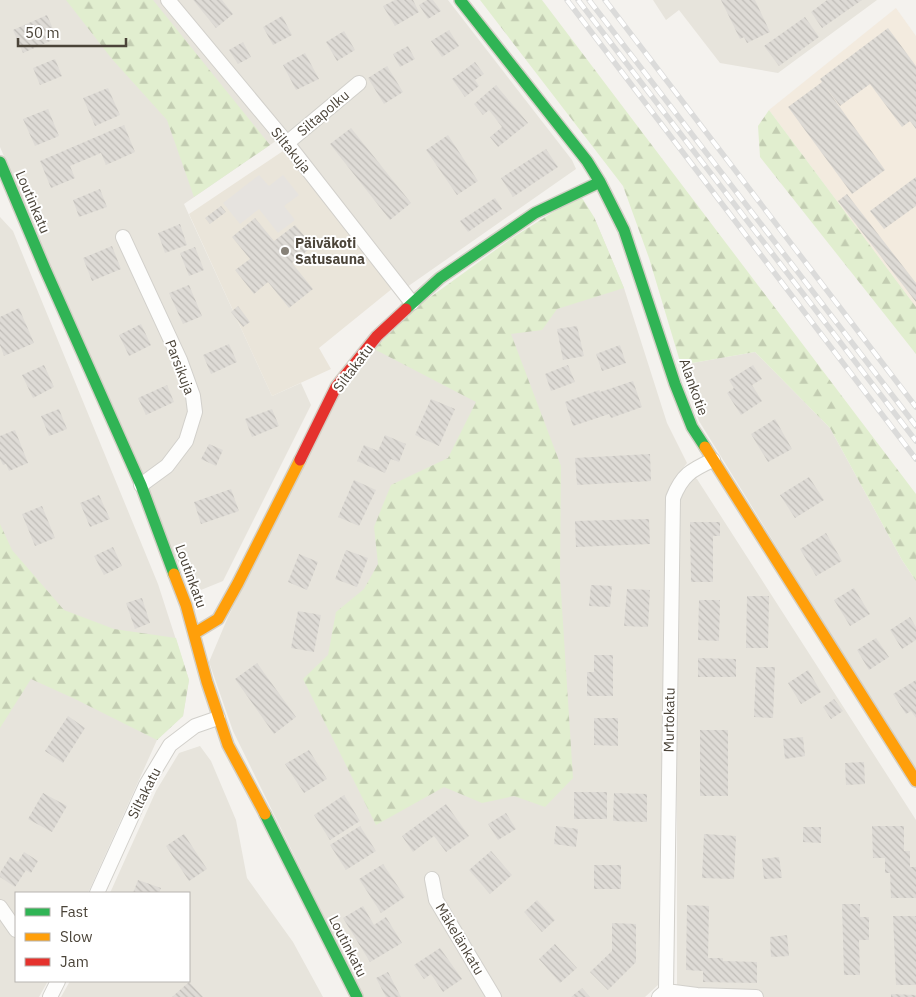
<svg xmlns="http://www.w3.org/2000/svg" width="916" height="997" viewBox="0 0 916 997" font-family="'IBM Plex Sans',sans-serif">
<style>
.residential{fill:#e7e4dc}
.commercial{fill:#f3ebdf}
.education{fill:#eae5da}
.forest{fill:url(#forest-firs)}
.parking{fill:#e6e3df}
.building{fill:url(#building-back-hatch)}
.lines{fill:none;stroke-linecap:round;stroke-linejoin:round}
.street-casing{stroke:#d2d0cb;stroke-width:16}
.fast-casing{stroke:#d3cfc5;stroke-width:14}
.slow-casing{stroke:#d3cfc5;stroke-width:14}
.jam-casing{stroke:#d3cfc5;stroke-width:14}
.street{stroke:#fdfdfc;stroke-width:14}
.fast{stroke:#30b455;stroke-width:11}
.slow{stroke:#ff9f0a;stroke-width:11}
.jam{stroke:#e5322d;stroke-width:11}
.rail-casing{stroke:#dbdbda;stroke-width:5.5}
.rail{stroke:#fff;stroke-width:4;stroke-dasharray:11;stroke-linecap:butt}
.poi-dot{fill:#868178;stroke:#fff;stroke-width:2}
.labels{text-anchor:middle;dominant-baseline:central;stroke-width:4;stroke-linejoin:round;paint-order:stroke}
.street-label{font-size:14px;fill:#4b4439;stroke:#fff}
.poi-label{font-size:14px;font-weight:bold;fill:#4b4439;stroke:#fff;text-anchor:start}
</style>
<defs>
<pattern id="forest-firs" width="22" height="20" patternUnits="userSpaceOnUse" patternTransform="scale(1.25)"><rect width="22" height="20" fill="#e1eecf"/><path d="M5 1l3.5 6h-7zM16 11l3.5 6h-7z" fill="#c3cdb2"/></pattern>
<pattern id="building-back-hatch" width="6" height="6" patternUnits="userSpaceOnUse" patternTransform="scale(1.25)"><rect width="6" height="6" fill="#dedbd6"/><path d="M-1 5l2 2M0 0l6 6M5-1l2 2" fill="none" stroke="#c0bdb8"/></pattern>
</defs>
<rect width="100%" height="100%" fill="#f4f2ee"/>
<path class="residential" d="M0 0H448L572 160 576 169 407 287 286 134 184 204 272 396 301 383 311 405 223 581 196 592 170 548 0 147Z
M653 0H877L778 73 720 63 679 10 666 20Z
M0 217 13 231 158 584 189 680 183 716 157 740 88 893H16V981H48L39 997H0Z
M594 217 624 288 667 423 687 463 674 480 667 512 658 985 645 997H364L233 731 209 662 228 617 346 377 418 306Z
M755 352 830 428 902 560 916 581V772L699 421 681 365Z
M693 477 697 479 916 820V997H677V510L683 486Z
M200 746 211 761 236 820 247 878 293 942 323 997H61L70 981H189V893H110L156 791 179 753Z"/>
<path class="commercial" d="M896 8 916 36V307L769 110Z"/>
<path class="education" d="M283 151 393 288 319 348 331 369 272 396 189 214Z"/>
<path class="forest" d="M66 0H153L270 145 194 197 167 120 112 59Z
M480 0H542L916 494V581L902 560 830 428 755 352 681 365 649 258 623 186Z
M769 110 916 307V354L760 157 758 126Z
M582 198 594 217 624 288 557 309 542 330 511 334 561 466 560 577 573 778 545 807 514 796 482 803 444 787 376 825 303 679 328 655 336 612 364 589 378 564 374 527 391 485 448 458 476 402 374 349 418 306 512 238 566 204Z
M0 524 12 550 64 610 114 629 176 638 189 680 183 716 157 740 75 699 31 679 0 728Z"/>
<path class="parking" d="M259 175 269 186 283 175 299 195 284 206 295 220 278 233 259 209 240 224 223 203Z"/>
<path class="building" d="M193 0H222L233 14 216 28Z
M395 0H413L419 12 395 26 383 6Z
M427 0H433L441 11 428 19 419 5Z
M721 0H755L770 32 747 43 744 37 740 39Z
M827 0H862L822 28 811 12Z
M47 15 57 38 23 53 13 30Z
M282 16 292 35 273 45 263 27Z
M805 17 819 37 779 66 764 46Z
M888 28 916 66V129L910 121 902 127 870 84 840 106 824 85 885 170 852 194 788 107 822 82 820 79Z
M449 30 459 46 442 57 431 41Z
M344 31 355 50 337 61 326 42Z
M243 42 251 57 238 64 229 50Z
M408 46 415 59 400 67 393 54Z
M305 53 319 79 296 90 283 65Z
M55 59 62 76 40 85 33 68Z
M475 62 484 74 475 80 479 86 465 97 452 79Z
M387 66 403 92 384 104 368 78Z
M496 85 528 123 498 147 490 137 502 127 489 110 483 115 474 104Z
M108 88 120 115 95 126 83 98Z
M48 109 59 136 35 146 23 119Z
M124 125 135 152 106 165 101 153 70 166 75 178 51 188 40 161Z
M351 128 411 203 390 220 330 144Z
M448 135 478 181 457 195 426 150Z
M546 149 558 167 513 197 501 178Z
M916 177V206L884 229 870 211Z
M100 189 107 207 79 217 73 200Z
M847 194 916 283V302L838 201Z
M495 198 502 209 468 232 460 221Z
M221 206 226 212 210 224 205 218Z
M255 218 274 241 295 225 313 246 292 263 313 289 289 308 268 282 254 294 235 270 250 259 232 237Z
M180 224 187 245 165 253 158 233Z
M112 246 121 269 92 281 83 258Z
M195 247 204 270 189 276 180 253Z
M189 285 202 316 183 324 169 293Z
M238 306 250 322 243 327 231 312Z
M19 308 34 343 4 356 0 345V317Z
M141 324 151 345 129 356 119 335Z
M577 326 584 356 563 360 557 329Z
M229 344 237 362 211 374 203 355Z
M620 345 626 363 602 371 596 354Z
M44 365 54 387 33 398 22 375Z
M568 365 575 382 551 391 545 374Z
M753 365 762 379 752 385 762 401 741 415 727 393 734 388 729 380Z
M633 381 642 407 611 418 609 414 573 426 565 402 599 390 600 392Z
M167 385 174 402 146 415 138 398Z
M431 399 455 409 439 446 415 435Z
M59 409 67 429 49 436 41 416Z
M272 409 279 426 252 437 245 419Z
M775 419 792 449 768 462 751 434Z
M15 430 28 463 9 471 6 464 3 465 0 459V436Z
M385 435 406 444 399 462 391 459 385 473 357 461 364 445 378 451Z
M209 444 223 450 216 466 201 459Z
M650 454 651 481 577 485 575 458Z
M809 477 824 500 795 518 780 495Z
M354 480 376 490 359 526 338 517Z
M231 489 239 511 201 524 194 502Z
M99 495 110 519 90 527 80 503Z
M42 506 55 538 35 546 22 514Z
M649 519 650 544 576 547 575 521Z
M690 522H720V536H713V582H691Z
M826 533 842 561 816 576 800 549Z
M113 547 122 566 104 575 94 556Z
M346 550 368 558 357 587 335 579Z
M299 554 318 562 307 590 288 582Z
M591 585 612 586 610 607 589 606Z
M854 588 870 614 850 626 834 600Z
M627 589 650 590 648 627 624 626Z
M747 596H769L768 648H746Z
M142 598 150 623 135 629 126 603Z
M699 600H720L719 641 698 640Z
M298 611 321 615 314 652 291 648Z
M910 617 916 627V640L902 649 890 630Z
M876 638 889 657 869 670 857 650Z
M594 655H613V696H587V672H594Z
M698 658 736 659V677H698Z
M257 663 296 717 274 734 235 679Z
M756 667H775L773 718 754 717Z
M808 670 821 692 801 704 788 683Z
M916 680V718L911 711 906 714 893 694Z
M834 699 843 711 831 719 823 707Z
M68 716 85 728 63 763 45 751Z
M594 718H618V746L594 745Z
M700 730H728V796H700Z
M803 737 805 756 785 759 783 739Z
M309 750 327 779 304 793 285 764Z
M864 762 865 784 846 785 845 763Z
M574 792H607V819H574Z
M43 793 67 806 52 832 28 819Z
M614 793 647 794V822L613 821Z
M344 795 360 821 330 840 314 815Z
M446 804 469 836 446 852 434 836 413 852 402 836Z
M506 813 516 829 498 840 488 824Z
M360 826 376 851 346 870 330 845Z
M556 826 578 829 576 847 554 844Z
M872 826H904V851H910V867H916V898H891L890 873H885V858H873Z
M803 827H821V843L803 842Z
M184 834 207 869 189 881 166 846Z
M704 834 736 836 734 879 702 878Z
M491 851 512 875 490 894 469 870Z
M24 852 38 861 31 873 26 870 15 887 0 877V873L10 857 18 862Z
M779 857 782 878 764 879 762 859Z
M383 864 405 897 381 913 359 879Z
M594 865H621V889H594Z
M138 880 161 888 159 893H133Z
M537 900 555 920 542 932 524 912Z
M842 904H860V917H869V940H859L860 975H844Z
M687 905 709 906 708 958H723V961L757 962V983L703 982V971L686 970Z
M363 906 374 925 386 917 402 943 370 962 343 918Z
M893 916H916V985H896Z
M612 923 636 924V962L608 990 590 972 612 951Z
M787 935 789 956 771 957 770 937Z
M555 944 577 968 560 983 539 959Z
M440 948 462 979 443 992 431 974 424 979 414 965Z
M388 972 401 997H386L376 978Z
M189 982 203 997H172Z
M582 988 590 997H571Z
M891 994 916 995V997H891Z"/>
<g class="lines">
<g class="street-casing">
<path id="street" d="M168 0 287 143 412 303
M287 143 359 83
M123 237 180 360 193 396 195 412 186 441 167 466 141 485
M432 879 436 900 494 997
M97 893 146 785 170 745 195 726 218 718
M0 907 16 930
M666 991 697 995 756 997
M50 997 58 981
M659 997 666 991 673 498C682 475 691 470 713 460"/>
</g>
<g class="fast-casing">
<path id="fast" d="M460 0 587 161 600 182 624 230 675 384 692 427 705 447
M0 162 45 269 141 485 174 574
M406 309 440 278 535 213 600 182
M265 814 357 997"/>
</g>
<g class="slow-casing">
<path id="slow" d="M705 447 916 781
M174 574 186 605 207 682 228 745 265 814
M195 633 218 619 238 583 300 460"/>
</g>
<g class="jam-casing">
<path id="jam" d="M300 460 336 387 377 336 406 309"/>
</g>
<use href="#street" class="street"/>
<use href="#fast" class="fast"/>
<use href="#slow" class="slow"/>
<use href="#jam" class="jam"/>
<g class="rail-casing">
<path id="rail" d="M567 0 916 459
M578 0 916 441
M589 0 916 426
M605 0 916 407"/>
</g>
<use href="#rail" class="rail"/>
</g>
<circle class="poi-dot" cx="285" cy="251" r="5"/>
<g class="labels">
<g class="street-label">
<text transform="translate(323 113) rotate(-40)">Siltapolku</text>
<text transform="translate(291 150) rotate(51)">Siltakuja</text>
<text transform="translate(33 202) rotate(67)">Loutinkatu</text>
<text transform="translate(180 367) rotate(69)">Parsikuja</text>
<text transform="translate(353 368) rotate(-53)">Siltakatu</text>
<text transform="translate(694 387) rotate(70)">Alankotie</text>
<text transform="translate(191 576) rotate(70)">Loutinkatu</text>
<text transform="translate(669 720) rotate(-89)">Murtokatu</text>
<text transform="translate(144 793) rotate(-63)">Siltakatu</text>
<text transform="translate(460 939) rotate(59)">Mäkelänkatu</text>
<text transform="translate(348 946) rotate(63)">Loutinkatu</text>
</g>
<g class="poi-label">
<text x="295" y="243">Päiväkoti<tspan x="295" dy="16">Satusauna</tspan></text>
</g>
</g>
<rect x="15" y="892" width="175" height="90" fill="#ffffff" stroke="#b7b4b0"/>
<rect x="25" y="908" width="25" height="8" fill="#30b455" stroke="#b7b4b0"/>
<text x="60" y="917" font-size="15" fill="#4b4439">Fast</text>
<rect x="25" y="933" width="25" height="8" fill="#ff9f0a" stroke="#b7b4b0"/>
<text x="60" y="942" font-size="15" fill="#4b4439">Slow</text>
<rect x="25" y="958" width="25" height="8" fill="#e5322d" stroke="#b7b4b0"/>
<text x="60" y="967" font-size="15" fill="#4b4439">Jam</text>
<path d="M18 38v8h108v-8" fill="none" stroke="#4b4439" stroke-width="2.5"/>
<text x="25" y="38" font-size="15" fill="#4b4439" stroke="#ffffff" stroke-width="4" paint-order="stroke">50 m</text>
</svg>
